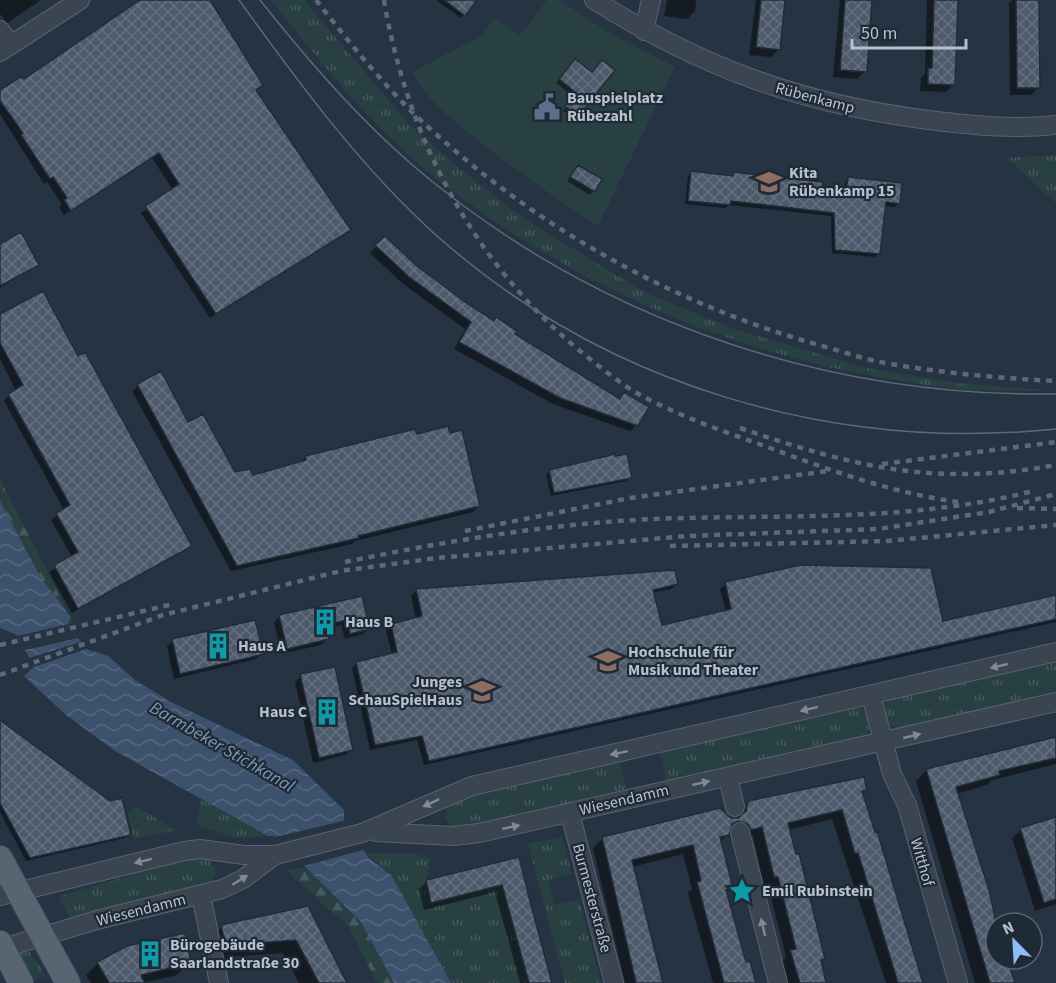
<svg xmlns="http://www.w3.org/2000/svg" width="1056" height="983" viewBox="0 0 1056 983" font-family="'Source Sans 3',sans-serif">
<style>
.grass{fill:url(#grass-tufts)}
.forest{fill:url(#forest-firs)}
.park{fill:#294043}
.water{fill:url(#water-waves)}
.pier{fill:#263342}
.shadow{fill:#0007}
.building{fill:url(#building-cross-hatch);stroke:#212c39;stroke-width:1.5}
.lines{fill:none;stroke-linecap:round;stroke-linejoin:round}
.minor-casing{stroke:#59636f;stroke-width:20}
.major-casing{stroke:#444e5b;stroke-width:26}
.minor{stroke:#3b4552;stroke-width:18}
.major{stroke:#596472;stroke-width:24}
.tram{stroke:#5d6979;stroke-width:1.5}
.rail{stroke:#5d6979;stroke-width:4.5;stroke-dasharray:6 6;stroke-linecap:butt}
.oneway{fill:#808995}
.labels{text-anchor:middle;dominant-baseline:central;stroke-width:4.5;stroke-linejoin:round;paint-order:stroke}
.poi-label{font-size:16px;font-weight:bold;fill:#b8c0cc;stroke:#1f2a37;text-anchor:start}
.street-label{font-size:16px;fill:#b8c0cc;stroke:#1f2a37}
.water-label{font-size:18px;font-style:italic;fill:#7f97b2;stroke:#1f2a37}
</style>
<defs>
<pattern id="grass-tufts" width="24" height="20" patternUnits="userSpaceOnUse" patternTransform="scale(1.5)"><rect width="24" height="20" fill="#294043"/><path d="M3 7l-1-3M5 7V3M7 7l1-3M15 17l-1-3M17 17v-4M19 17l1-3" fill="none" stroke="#465a5d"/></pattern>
<pattern id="forest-firs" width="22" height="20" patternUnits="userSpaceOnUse" patternTransform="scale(1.5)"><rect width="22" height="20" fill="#294043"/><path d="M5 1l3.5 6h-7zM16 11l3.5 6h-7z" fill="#465a5d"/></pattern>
<pattern id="water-waves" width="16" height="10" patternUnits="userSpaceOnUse" patternTransform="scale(1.5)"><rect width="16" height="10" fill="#3c516b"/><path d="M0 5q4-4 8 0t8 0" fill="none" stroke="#56687f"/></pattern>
<pattern id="building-cross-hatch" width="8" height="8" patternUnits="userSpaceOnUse" patternTransform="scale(1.5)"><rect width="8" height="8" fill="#4d5a6b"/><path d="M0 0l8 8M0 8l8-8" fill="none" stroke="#65707f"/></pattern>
</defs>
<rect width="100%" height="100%" fill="#263342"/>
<path class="grass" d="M271 0H304L407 122 461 170 526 220 646 293 734 329 866 368 957 383 1056 391C1024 390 992 392 960 389 939 388 917 383 896 380 724 352 560 280 425 169 366 120 318 59 271 0Z
M1056 155V203L1007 158Z
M1056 660V693L896 729 886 721 884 707 889 699Z
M859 706 866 711 870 726 865 736 666 782 659 750Z
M619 760 627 791 470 827 452 826 445 819 447 806 460 797Z
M201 799 268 836 235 838 197 825Z
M136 806 176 830 134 839 128 814Z
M562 837 572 874 548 880 554 905 579 900 601 983H565L528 844Z
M365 853H413L431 859 426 880 432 903 503 885 529 983H451L392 876Z
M201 858 211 861 216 872 209 886 71 920 59 898 60 896 131 875 159 864Z
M28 949 46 976 29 982 19 953Z"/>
<path class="forest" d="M0 479 74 624H68L71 617 41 578 0 501Z
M305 867 361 922 394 983H377L349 927 292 876 288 870Z"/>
<path class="park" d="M547 0H560L608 32 675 67 598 226C554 197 512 168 471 135 448 116 425 98 412 72L481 36 495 18 520 35Z"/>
<path class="water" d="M0 501 41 578 71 617 68 624 86 649 108 656 135 680 171 702 293 760 344 810V821L369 858 392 876 451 983H394L361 922 274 836H268L115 751 66 715 24 676 34 667 17 635 0 628Z"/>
<path class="pier" d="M68 624 78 638 25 650 18 636Z
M81 642 86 649 34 667 29 658Z
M347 820 366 849 300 867 273 839H267Z"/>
<path class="shadow" d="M0 0H41L7 23 0 14Z
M143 0H209L255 91 349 230 210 318 141 213 173 190 152 158 64 215 59 207 62 204 47 182 44 184 0 114V91L23 81Z
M436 0H475L461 18Z
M667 0H696L695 11 687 19 664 16Z
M756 0H785L779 49 771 57 749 55Z
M840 0H872L865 71 857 79 833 77Z
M927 0H956L954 84 946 92 920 91 921 78 925 74Z
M1013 0H1038L1039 87 1031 95H1010L1009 3Z
M575 61 577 116 574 119 563 111 574 97 556 83Z
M578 167 600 180 590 195 567 181Z
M692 173 730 177 734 173 844 192 845 182 849 178 898 203 895 207 884 206 878 254 875 257 832 253 831 216 729 205 725 208 685 204 688 176Z
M385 238 416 268 464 304 618 400 624 394 637 425 630 431 553 404 454 349 465 329 402 283 370 253Z
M0 245 37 265 0 288Z
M0 316 190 546 184 551 72 613 49 572 72 557 51 520 64 510 4 401 8 396 73 512 75 510 0 359Z
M138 386 188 424 235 474 252 476 299 464 305 457 414 431 479 506 473 512 355 541 352 544 231 571 132 391Z
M613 456 630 477 626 481 551 496 546 475 550 471Z
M677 584 671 589 652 593 661 627 726 612 720 589 726 584 942 622 1056 596V622L424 765 417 740 370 750 352 668 357 663 392 655 386 631 391 626 416 619 411 596 416 591Z
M361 597 369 629 363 634 345 639 341 625 325 629 327 639 321 645 281 654 274 622 280 616Z
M173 641 262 653 256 659 174 679 167 646Z
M301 676 351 750 345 755 313 763 295 682Z
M0 728 129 835 125 838 26 861 0 812Z
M1056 739V764L992 780 987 785 956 794 969 837 972 836 996 923V959H1006L1014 983H975L916 781 927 770Z
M865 789 861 793 922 983H886L832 819 788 830 823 959 820 962 824 983H788L781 962 786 957 768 886H764L753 836 741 839 732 830 720 842 731 888 725 893 745 964 754 983H713L688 893 692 889 683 854 632 867 662 983H625L593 848 603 838 737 819 739 813 749 803Z
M1056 823V904L1035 911 1012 838 1021 830Z
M518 859 551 983H520L495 892 424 910 419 889 427 881Z
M307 908 346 983H299L283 953 231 957 214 962 209 940 222 927Z
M98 963H189L177 975 143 983H91L86 975Z"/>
<path class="building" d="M140 0H210L263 85 256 90 351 230 216 314 145 206 179 184 159 153 71 211 64 200 67 198 53 177 50 179 21 135 23 133 0 101V90L22 76 24 79Z
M444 0H477L465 16Z
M761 0H785L780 50 756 47Z
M845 0H872L867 72 840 70Z
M934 0H958L955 85 928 84V68H932Z
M1016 0H1039L1040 88H1017Z
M575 59 592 72 602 60 615 70 578 117 565 106 576 93 559 79Z
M578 165 602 179 595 192 570 177Z
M691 171 733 176V172L823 182 822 188 846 191 848 177 902 183 900 204 886 202 880 254 835 250 834 213 731 201 730 205 688 201Z
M21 232 39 265 0 286V244Z
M385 236 417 266 465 302 494 321 496 317 517 331 515 334 620 399 624 392 649 407 638 426 560 398 459 342 471 322 409 277 375 245Z
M43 291 78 356 85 352 192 546 78 609 54 565 78 552 56 513 70 505 8 394 23 385 0 343V314Z
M161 371 188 422 203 414 235 472 250 469 253 475 306 460 305 456 415 429 417 434 448 426 450 433 462 430 480 506 358 536 359 538 237 566 137 384Z
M615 454V456L627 454 632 478 554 493 549 470Z
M800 565 931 568 943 621 1056 595V619L429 761 422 736 375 745 356 662 397 652 391 624 422 616 416 589 675 570 678 584 653 590 662 625 731 609 725 582Z
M362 596 370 629 350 634 347 620 326 625 329 639 287 649 279 615Z
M255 620 264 654 180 674 172 639Z
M335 667 353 750 319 758 300 674Z
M0 720 110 801 122 798 131 835 30 858 0 803Z
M1056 737V758L999 771 1000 775 956 787 989 890 996 922V959H1007L1015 983H990L926 769Z
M864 777 867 790 862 791 875 832 877 831 923 983H898L864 872 858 853 855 854 842 810 788 823 796 854 799 853 825 959 821 960 826 983H800L790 950 796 949 778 877H774L762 827 751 830 748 824 738 821 732 824 729 835 720 837 733 888 726 890 746 962 750 961 756 983H724L697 882 701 881 693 845 632 860 663 983H636L602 837 720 808 731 818H738L746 811 748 801Z
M1056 817V899L1044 903 1020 828Z
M519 857 531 905 552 983H529L502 885 431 903 426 880Z
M308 906 347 983H319L296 940 245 944 227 950 221 925Z
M185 933 191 963 141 975 145 983H109L97 962 127 946Z"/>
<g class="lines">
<g class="minor-casing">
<path id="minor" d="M594 0C703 68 801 104 929 120 970 125 1014 130 1056 125
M0 30 11 45
M644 31 651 0
M0 52 80 0
M871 695 892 774 907 805 958 983
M728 777 735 807
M570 813 614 983
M376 832 453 836 479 833 1056 702
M740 832 778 983
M201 895 219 983
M0 896 184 851 200 849 244 855H275L362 833 472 786 1056 652
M0 949 97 920 222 889 243 879 275 855"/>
</g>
<g class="major-casing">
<path id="major" d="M0 858 68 983
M0 943 21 983"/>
</g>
<use href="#minor" class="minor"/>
<use href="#major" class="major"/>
<path class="tram" d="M239 0C299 83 361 168 437 236 606 386 833 452 1056 429
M260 0C314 68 373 136 443 190 617 327 835 397 1056 394"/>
<path class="rail" d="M316 0C346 38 376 76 410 110 525 221 666 302 819 345 841 351 863 359 885 363 942 373 998 378 1056 381
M384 0C407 138 475 267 585 355 604 370 623 386 644 397 684 418 728 433 770 448 832 471 893 493 958 502
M740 428C854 467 935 487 1056 465
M882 464 1056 442
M1017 508 1056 509
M465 531 630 498 828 471
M670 546 887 541 1056 525
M345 562C447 541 548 524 652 519 779 514 908 523 1033 491
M0 645 173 604
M0 675 163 615 341 571 437 558 687 536 878 529 989 512 1056 494"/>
</g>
<defs><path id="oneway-solid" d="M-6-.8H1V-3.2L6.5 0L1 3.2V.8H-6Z" transform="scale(1.5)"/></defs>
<g class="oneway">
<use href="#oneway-solid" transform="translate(999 666) rotate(167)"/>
<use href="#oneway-solid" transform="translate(809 709) rotate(167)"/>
<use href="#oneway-solid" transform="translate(912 736) rotate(-13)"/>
<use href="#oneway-solid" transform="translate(619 753) rotate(168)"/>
<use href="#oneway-solid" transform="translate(701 783) rotate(-13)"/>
<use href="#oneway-solid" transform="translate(431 803) rotate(155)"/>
<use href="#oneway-solid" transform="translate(511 827) rotate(-12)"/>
<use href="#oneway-solid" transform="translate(143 861) rotate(166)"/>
<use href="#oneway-solid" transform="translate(240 880) rotate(-32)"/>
<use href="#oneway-solid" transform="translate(763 927) rotate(-103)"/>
</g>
<defs>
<g id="civic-bare" transform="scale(2.07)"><path d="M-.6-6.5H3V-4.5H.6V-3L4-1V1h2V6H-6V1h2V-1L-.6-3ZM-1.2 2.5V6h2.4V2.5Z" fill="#5c6f8a" stroke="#1f2a37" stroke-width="2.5" paint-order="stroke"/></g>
<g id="school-bare" transform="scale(2.07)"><path d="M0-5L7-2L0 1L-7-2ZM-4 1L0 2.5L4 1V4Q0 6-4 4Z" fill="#8d6e63" stroke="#1f2a37" stroke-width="2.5" paint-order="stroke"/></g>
<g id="building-bare" transform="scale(2.07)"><path d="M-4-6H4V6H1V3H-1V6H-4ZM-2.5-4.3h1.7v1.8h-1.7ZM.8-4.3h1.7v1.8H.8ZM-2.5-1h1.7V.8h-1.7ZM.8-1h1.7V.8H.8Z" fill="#0f9aa8" stroke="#1f2a37" stroke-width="2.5" paint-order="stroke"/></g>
<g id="university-bare" transform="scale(2.07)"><path d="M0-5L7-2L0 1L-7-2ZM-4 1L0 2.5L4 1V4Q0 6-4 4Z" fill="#8d6e63" stroke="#1f2a37" stroke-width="2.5" paint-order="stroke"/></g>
<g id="sight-bare" transform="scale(2.07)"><path d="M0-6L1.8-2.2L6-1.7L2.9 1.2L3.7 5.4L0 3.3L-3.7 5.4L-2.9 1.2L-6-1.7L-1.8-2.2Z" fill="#0f9aa8" stroke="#1f2a37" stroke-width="2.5" paint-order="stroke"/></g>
</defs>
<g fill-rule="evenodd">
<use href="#civic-bare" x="547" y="107"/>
<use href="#school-bare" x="769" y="182"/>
<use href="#building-bare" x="325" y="622"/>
<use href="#building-bare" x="218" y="646"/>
<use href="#university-bare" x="608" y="661"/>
<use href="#university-bare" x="482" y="691"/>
<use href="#building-bare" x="327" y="712"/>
<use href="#sight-bare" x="742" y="891"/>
<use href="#building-bare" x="150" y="954"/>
</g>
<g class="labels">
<g class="poi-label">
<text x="567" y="98">Bauspielplatz<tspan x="567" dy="18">Rübezahl</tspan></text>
<text x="789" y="173">Kita<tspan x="789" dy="18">Rübenkamp 15</tspan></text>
<text x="345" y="622">Haus B</text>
<text x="238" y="646">Haus A</text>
<text x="628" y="652">Hochschule für<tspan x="628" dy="18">Musik und Theater</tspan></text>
<text x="462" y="682" text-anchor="end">Junges<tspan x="462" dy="18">SchauSpielHaus</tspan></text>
<text x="307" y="712" text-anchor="end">Haus C</text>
<text x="762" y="891">Emil Rubinstein</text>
<text x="170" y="945">Bürogebäude<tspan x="170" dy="18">Saarlandstraße 30</tspan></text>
</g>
<g class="street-label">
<text transform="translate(815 98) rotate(15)">Rübenkamp</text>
<text transform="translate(624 800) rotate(-13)">Wiesendamm</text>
<text transform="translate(922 862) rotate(74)">Witthof</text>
<text transform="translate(592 898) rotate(75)">Burmesterstraße</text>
<text transform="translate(141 910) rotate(-14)">Wiesendamm</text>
</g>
<g class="water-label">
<text transform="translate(222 747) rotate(30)">Barmbeker Stichkanal</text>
</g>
</g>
<g transform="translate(1014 941) rotate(336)"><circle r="28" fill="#1f2a37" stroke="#5c6673" stroke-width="1.5"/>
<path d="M0-4.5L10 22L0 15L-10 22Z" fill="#90baf8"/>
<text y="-9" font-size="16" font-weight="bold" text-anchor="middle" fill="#b8c0cc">N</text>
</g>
<path d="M852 39v9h114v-9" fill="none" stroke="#b8c0cc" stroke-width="3"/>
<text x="861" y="39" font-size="18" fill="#b8c0cc" stroke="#1f2a37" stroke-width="4.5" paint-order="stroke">50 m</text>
</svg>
